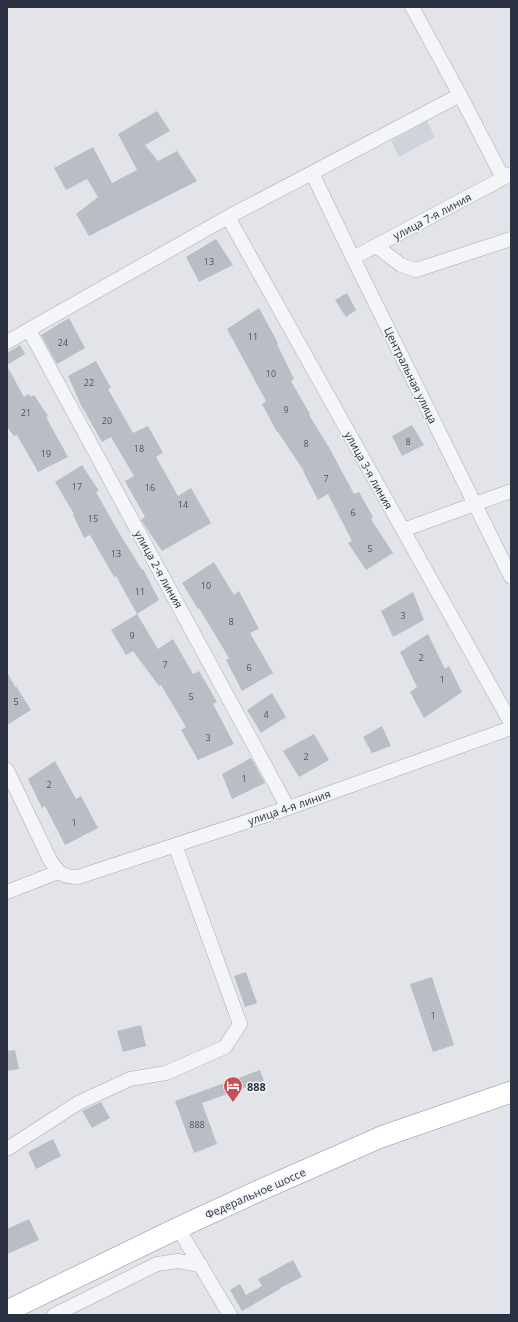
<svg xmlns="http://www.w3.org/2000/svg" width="518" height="1322" viewBox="0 0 518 1322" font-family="'Open Sans',sans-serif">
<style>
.built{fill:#d0d3db}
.building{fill:#b9bdc5}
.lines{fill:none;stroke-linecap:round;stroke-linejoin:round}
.minor-casing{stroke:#a7abb3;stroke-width:15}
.highway-casing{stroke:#8a909e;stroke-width:22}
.minor{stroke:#f4f5f8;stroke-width:14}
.highway{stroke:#fff;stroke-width:21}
.labels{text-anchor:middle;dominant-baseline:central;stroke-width:3;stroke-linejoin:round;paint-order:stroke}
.number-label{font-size:9px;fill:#4e5461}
.street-label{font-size:11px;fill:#2b3140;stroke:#f1f3f7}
.poi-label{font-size:11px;font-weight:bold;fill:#2b3140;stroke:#f1f3f7;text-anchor:start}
</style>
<rect width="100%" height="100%" fill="#e2e4e9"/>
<path class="built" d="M427 121 435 137 399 157 391 141Z"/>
<path class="building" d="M157 111 170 131 145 145 158 161 177 151 197 181 89 236 76 214 98 197 87 179 66 190 54 168 93 147 112 183 137 170 118 134Z
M216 239 233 265 199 282 186 257Z
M347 293 356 310 346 317 335 300Z
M259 308 278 343 277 344 294 379 291 381 310 414 309 415 330 449 354 494 359 492 373 517 371 519 393 553 366 570 348 543 352 541 328 494 318 500 303 471H304L278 432H277L262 404 266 401 227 329Z
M69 318 85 348 57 364 41 335Z
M20 345 25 354 7 365V353Z
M96 361 111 388 108 389 133 433 148 426 163 453 156 457 178 496 191 488 211 523 162 551 141 520 145 517 125 481 134 476 111 437 102 442 81 405 68 376Z
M7 366 24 397 29 394 30 397 34 395 48 416 46 417 68 457 38 472 17 435 14 436 7 427Z
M412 425 424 445 402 456 392 436Z
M82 465 99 491 96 492 118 531 142 570 143 569 159 600 137 614 116 576 114 577 90 535 84 538 73 515 74 514 55 482Z
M214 562 234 595 239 591 259 629 250 633 273 673 242 691 226 660 229 658 199 608 198 609 182 583Z
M413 592 424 620 393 637 381 611Z
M137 614 158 649 173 639 193 674 199 671 217 702 213 704 234 744 198 760 181 730 186 727 161 685 159 686 133 651 126 655 111 630Z
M428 634 445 669 449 666 462 692 424 718 410 692 417 687 400 652Z
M7 672 15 687 16 686 31 710 7 725Z
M272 693 286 717 261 733 247 710Z
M382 726 391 746 372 753 363 737Z
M314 734 329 760 299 777 283 751Z
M251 758 265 783 232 799 222 774Z
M55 761 76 799 81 796 98 828 65 845 45 806 42 808 28 779Z
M246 972 257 1003 245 1007 234 976Z
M432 977 454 1045 433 1052 410 984Z
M141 1025 146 1046 123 1052 117 1031Z
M15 1050 19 1069 7 1071V1051Z
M260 1070 264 1081 202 1103 217 1144 194 1153 175 1101Z
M101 1102 110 1118 92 1128 82 1111Z
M53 1139 61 1156 36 1169 28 1152Z
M29 1219 39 1240 7 1254V1229Z
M293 1260 302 1277 280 1288V1289L242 1311 230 1290 240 1284 246 1295 262 1286 258 1279Z"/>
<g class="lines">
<g class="minor-casing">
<path id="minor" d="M412 7 460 95 503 178
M312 173 353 258 511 577
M228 217 511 723
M376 246 401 265 416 270 511 239
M353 258 511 174
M29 330 288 808
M7 342 228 217 460 95
M403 530 511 491
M7 770 50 860C59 873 61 877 78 877L288 808 511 728
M7 892 58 872
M7 1149 78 1103 130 1079 166 1073 225 1047 240 1024 175 845
M178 1228 230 1315
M54 1315 157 1264 178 1261 201 1265"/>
</g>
<g class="highway-casing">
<path id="highway" d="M7 1311 178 1228 265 1188 381 1137 511 1092"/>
</g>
<use href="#minor" class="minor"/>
<use href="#highway" class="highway"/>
</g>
<defs>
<g id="hotel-pin" transform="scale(1)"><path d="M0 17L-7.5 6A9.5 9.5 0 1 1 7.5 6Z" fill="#c35157" stroke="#f1f3f7"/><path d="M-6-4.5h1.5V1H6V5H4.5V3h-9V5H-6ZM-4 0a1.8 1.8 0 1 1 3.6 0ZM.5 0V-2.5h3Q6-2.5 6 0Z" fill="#fff"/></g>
</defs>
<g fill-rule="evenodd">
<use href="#hotel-pin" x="233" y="1086"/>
</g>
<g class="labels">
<g class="number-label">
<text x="209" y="261">13</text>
<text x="253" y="336">11</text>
<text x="63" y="342">24</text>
<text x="271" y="373">10</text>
<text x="89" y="382">22</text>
<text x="286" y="409">9</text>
<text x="26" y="412">21</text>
<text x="107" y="420">20</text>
<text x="408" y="441">8</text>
<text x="306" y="443">8</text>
<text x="139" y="448">18</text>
<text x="46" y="453">19</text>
<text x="326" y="478">7</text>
<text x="77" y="486">17</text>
<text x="150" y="487">16</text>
<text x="183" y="504">14</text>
<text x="353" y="512">6</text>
<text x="93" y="518">15</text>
<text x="370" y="548">5</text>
<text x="116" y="553">13</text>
<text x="206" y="585">10</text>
<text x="140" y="591">11</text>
<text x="403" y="615">3</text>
<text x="231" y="621">8</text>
<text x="132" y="635">9</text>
<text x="421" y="657">2</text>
<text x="165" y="664">7</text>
<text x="249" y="667">6</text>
<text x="442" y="679">1</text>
<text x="191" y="696">5</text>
<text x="16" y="701">5</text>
<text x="266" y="714">4</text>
<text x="208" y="737">3</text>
<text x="306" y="756">2</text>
<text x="244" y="778">1</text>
<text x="49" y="784">2</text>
<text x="74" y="822">1</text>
<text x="433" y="1015">1</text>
<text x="197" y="1124">888</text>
</g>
<g class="street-label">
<text transform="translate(432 216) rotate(-28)">улица 7-я линия</text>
<text transform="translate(411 375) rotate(64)">Центральная улица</text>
<text transform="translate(369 470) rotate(61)">улица 3-я линия</text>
<text transform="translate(159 569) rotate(61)">улица 2-я линия</text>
<text transform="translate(289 807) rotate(-19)">улица 4-я линия</text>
<text transform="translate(255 1193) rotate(-24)">Федеральное шоссе</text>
</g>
<g class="poi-label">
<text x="247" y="1086">888</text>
</g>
</g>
<rect width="518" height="1322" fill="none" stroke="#2b3140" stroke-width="16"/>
</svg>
